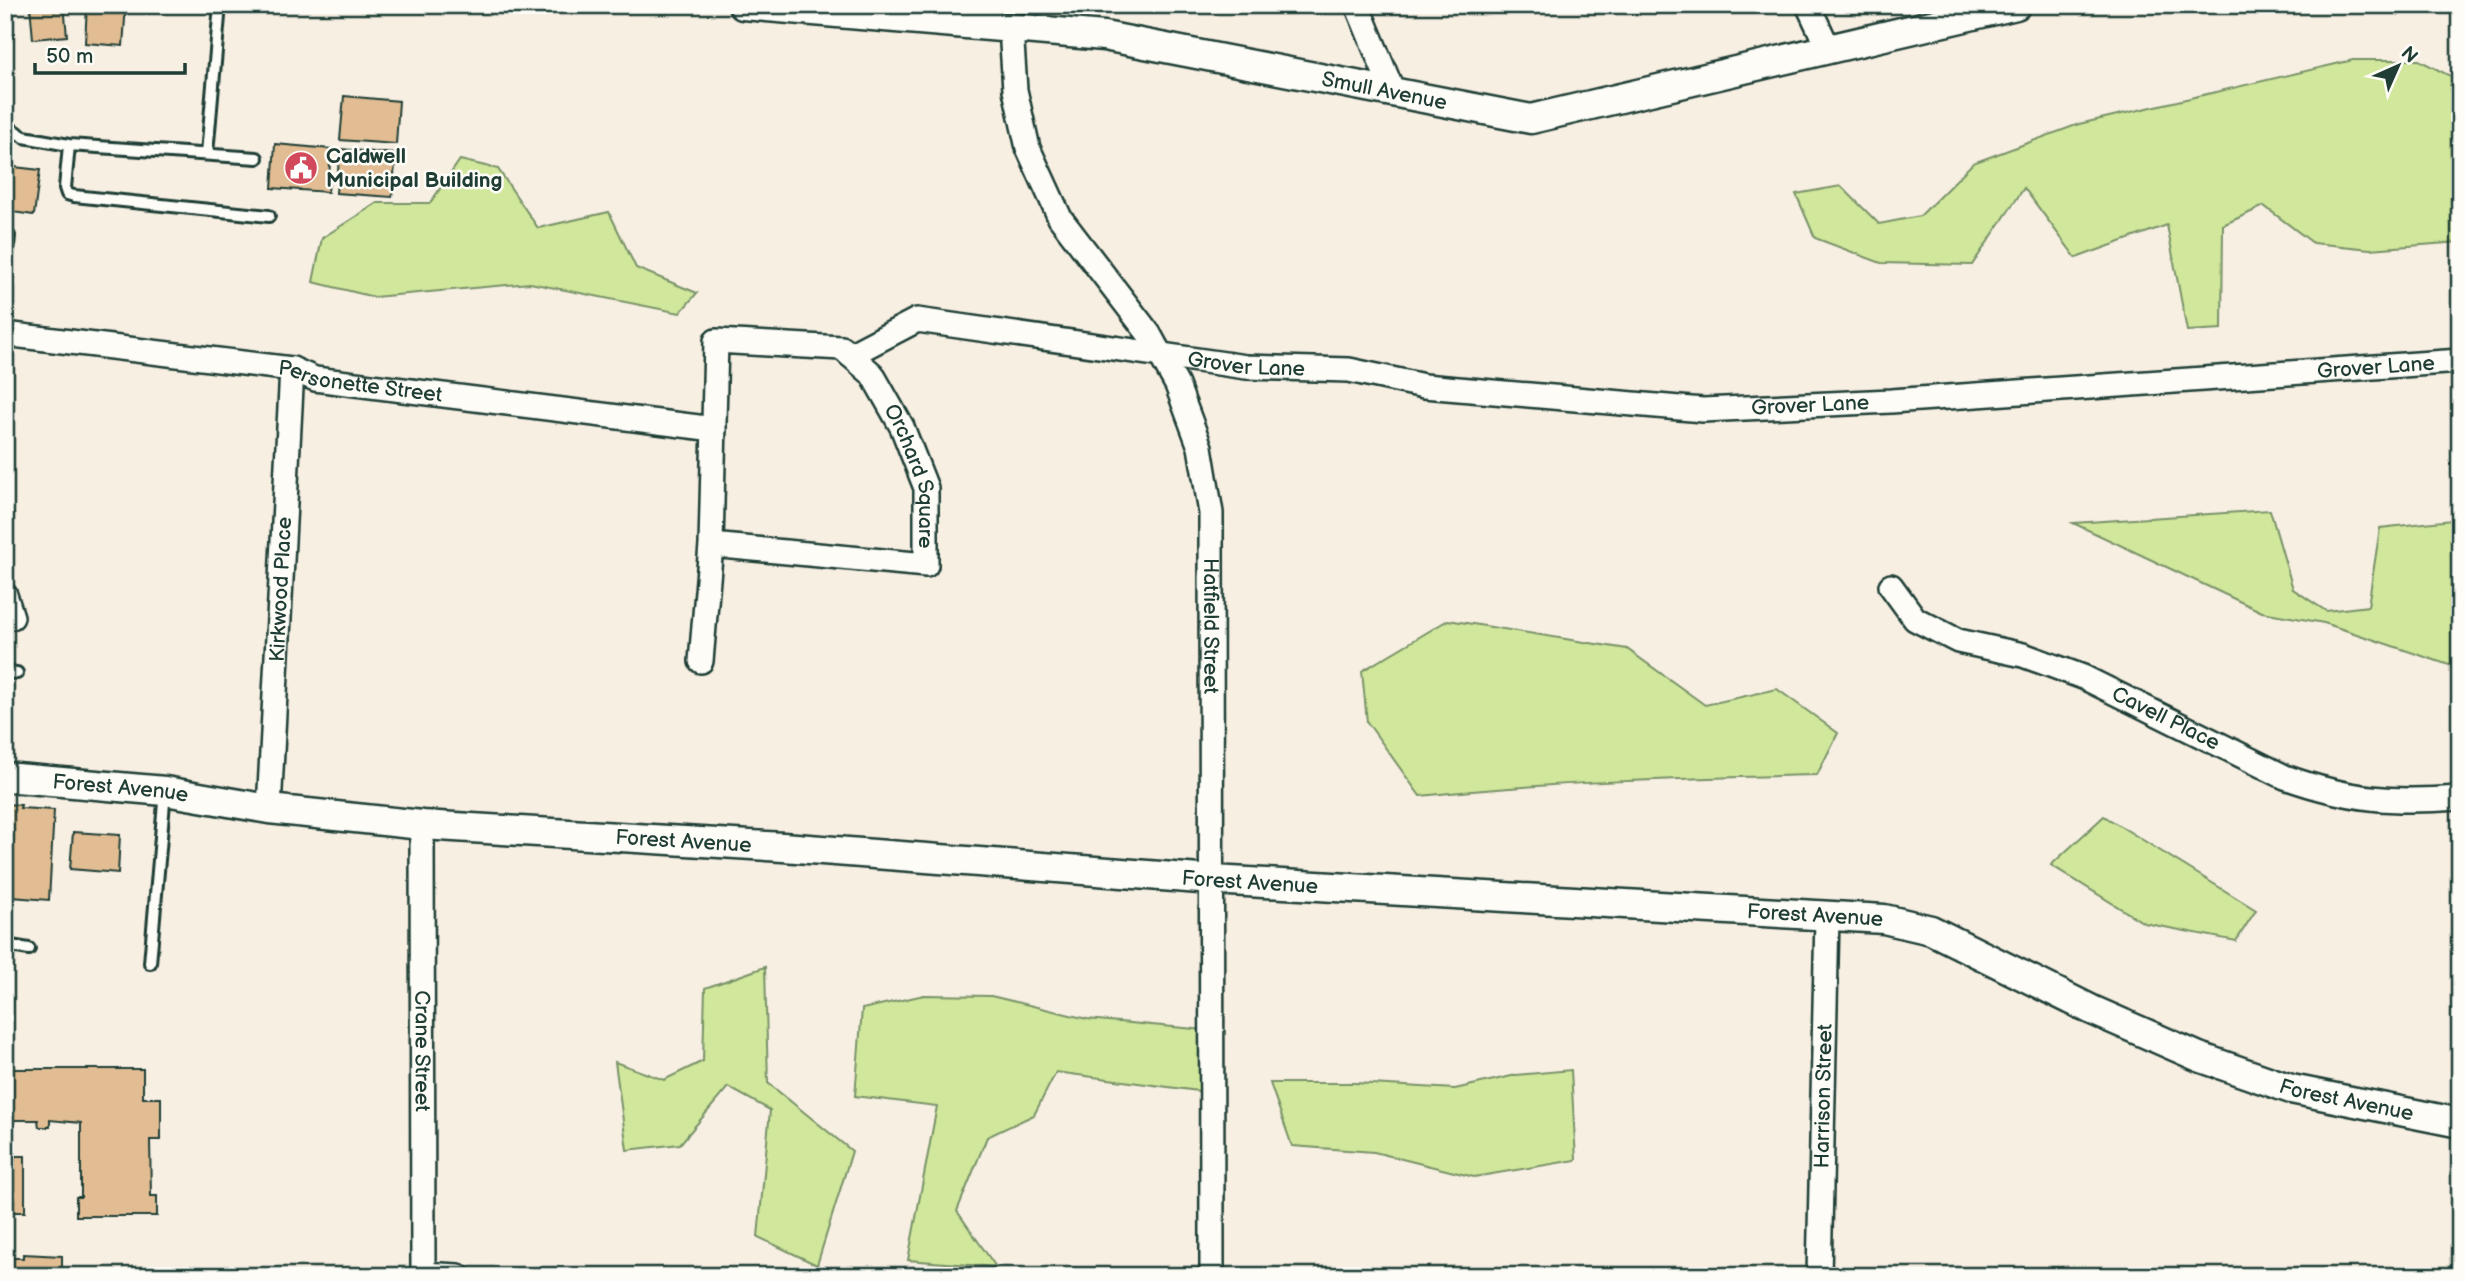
<svg xmlns="http://www.w3.org/2000/svg" width="2465" height="1281" viewBox="0 0 2465 1281" font-family="'Balsamiq Sans',sans-serif">
<style>
.green{fill:#d1e79c;stroke:#789268;stroke-width:2}
.building{fill:#e2bd93;stroke:#1f3d34;stroke-width:2}
.lines{fill:none;stroke-linecap:round;stroke-linejoin:round}
.service-casing{stroke:#1f3d34;stroke-width:16}
.minor-casing{stroke:#1f3d34;stroke-width:28}
.tertiary-casing{stroke:#1f3d34;stroke-width:33}
.service{stroke:#fdfcf7;stroke-width:10}
.minor{stroke:#fdfcf7;stroke-width:23}
.tertiary{stroke:#fdfcf7;stroke-width:28}
.labels{text-anchor:middle;dominant-baseline:central;stroke-width:5;stroke-linejoin:round;paint-order:stroke}
.street-label{font-size:21px;fill:#1f3d34;stroke:#fdfcf7}
.poi-label{font-size:21px;font-weight:bold;fill:#1f3d34;stroke:#fdfcf7;text-anchor:start}
</style>
<rect width="100%" height="100%" fill="#f8efe3"/>
<filter id="ink" filterUnits="userSpaceOnUse"><feTurbulence type="fractalNoise" baseFrequency=".0143" numOctaves="2"/><feDisplacementMap in="SourceGraphic" scale="14" xChannelSelector="R" yChannelSelector="G"/><feConvolveMatrix kernelMatrix="1 2 1 2 8 2 1 2 1" color-interpolation-filters="sRGB"/></filter>
<g filter="url(#ink)">
<path class="green" d="M2353 60H2419L2460 81V242L2370 249 2313 243 2264 206 2223 225 2222 329 2187 331 2167 225 2076 258 2024 188 1972 265 1881 263 1815 238 1796 194 1841 186 1879 224 1920 216 1973 163 2079 124Z
M460 160 498 169 538 228 609 212 636 268 697 293 680 313 530 283 374 297 313 282 322 238 377 203H430Z
M2270 510 2293 589 2326 611 2368 606 2380 528 2460 519V664L2449 665 2324 623 2262 612 2073 523Z
M1448 620 1627 649 1705 705 1777 689 1838 733 1817 775C1684 778 1552 782 1420 796L1367 722 1362 671Z
M2104 816 2256 910 2236 941 2144 923 2051 865Z
M765 967 768 1083 852 1151 817 1265 758 1237 770 1110 728 1087 680 1144 627 1150 615 1062 664 1080 703 1061 705 988Z
M924 995 991 996 1087 1019 1205 1030 1206 1092 1056 1072 1034 1115 987 1137 957 1211 996 1267 908 1260 937 1106 855 1096 862 1009Z
M1571 1070 1576 1160 1474 1177 1374 1152 1292 1146 1270 1083H1355L1455 1089 1516 1075Z"/>
<path class="building" d="M30 5H64L67 36 33 39Z
M87 5H126L123 46 85 43Z
M344 96 399 101 396 144 340 140Z
M275 144 331 149 328 192 272 188Z
M340 149 396 154 392 197 336 193Z
M5 166 40 170 34 215 5 211Z
M5 804 21 805 20 808 54 810 49 900 12 897 13 884 5 883Z
M73 832 120 835 118 873 70 869Z
M5 1069H143V1098H161V1140H150L151 1196H157V1216H76V1197H81V1123L50 1120V1127H39L38 1120H5Z
M5 1156H25V1212H5Z
M23 1254 62 1256V1276H5V1258H23Z"/>
<g class="lines">
<g class="service-casing">
<path id="service" d="M5 121 11 129 24 137 69 145 257 158
M69 145 65 188 67 194 74 196 269 216
M207 154 220 5
M5 235 9 236 5 277
M5 672 17 673
M5 945 29 949
M150 963 165 791"/>
</g>
<g class="minor-casing">
<g id="minor">
<path d="M1357 5 1393 92"/>
<path d="M1808 5 1829 50"/>
<path id="s1" d="M1011 28 1015 90 1028 148 1060 218 1149 334 1177 385 1200 447 1211 513 1212 1276"/>
<path id="s2" d="M5 334 292 369 315 379 714 429"/>
<path id="s3" d="M850 355 917 320 1246 367 1349 370 1424 386 1703 410 1891 401 2460 361"/>
<path id="s4" d="M1891 586 1915 619 1958 641 2023 655 2083 677 2285 777C2350 800 2391 803 2460 798"/>
<path d="M5 595 12 617"/>
<path id="s5" d="M701 661 711 545 716 341 842 348 872 374 902 427 926 488V565L711 545"/>
<path id="s6" d="M269 809 292 369"/>
<path id="s7" d="M422 825 423 1276"/>
<path d="M423 1274 458 1276"/>
<path id="s8" d="M1819 1276 1827 916"/>
</g>
</g>
<g class="tertiary-casing">
<g id="tertiary">
<path id="s9" d="M743 5 1104 36 1531 119 2016 5"/>
<path id="s10" d="M5 777 165 791 269 809 422 825 783 847 1213 880 1884 919 1931 930 2092 1010 2199 1057 2291 1089 2460 1123"/>
</g>
</g>
<use href="#service" class="service"/>
<use href="#minor" class="minor"/>
<use href="#tertiary" class="tertiary"/>
</g>
</g>
<defs>
<g id="civic-disc" transform="scale(1.75)"><circle r="9.5" fill="#d1495b" stroke="#fdfcf7"/><path d="M-.6-6.5H3V-4.5H.6V-3L4-1V1h2V6H-6V1h2V-1L-.6-3ZM-1.2 2.5V6h2.4V2.5Z" fill="#fff"/></g>
</defs>
<g fill-rule="evenodd">
<use href="#civic-disc" x="301" y="168"/>
</g>
<g class="labels">
<g class="street-label">
<text stroke="none"><textPath href="#s9" startOffset="648">Smull Avenue</textPath></text>
<text stroke="none"><textPath href="#s3" startOffset="408">Grover Lane</textPath></text>
<text stroke="none"><textPath href="#s3" startOffset="1542">Grover Lane</textPath></text>
<text stroke="none"><textPath href="#s2" startOffset="359">Personette Street</textPath></text>
<text stroke="none"><textPath href="#s3" startOffset="975">Grover Lane</textPath></text>
<text stroke="none"><textPath href="#s5" startOffset="598">Orchard Square</textPath></text>
<text stroke="none"><textPath href="#s6" startOffset="220">Kirkwood Place</textPath></text>
<text stroke="none"><textPath href="#s1" startOffset="649">Hatfield Street</textPath></text>
<text stroke="none"><textPath href="#s4" startOffset="312">Cavell Place</textPath></text>
<text stroke="none"><textPath href="#s10" startOffset="116">Forest Avenue</textPath></text>
<text stroke="none"><textPath href="#s10" startOffset="682">Forest Avenue</textPath></text>
<text stroke="none"><textPath href="#s10" startOffset="1250">Forest Avenue</textPath></text>
<text stroke="none"><textPath href="#s10" startOffset="1816">Forest Avenue</textPath></text>
<text stroke="none"><textPath href="#s7" startOffset="226">Crane Street</textPath></text>
<text stroke="none"><textPath href="#s8" startOffset="180">Harrison Street</textPath></text>
<text stroke="none"><textPath href="#s10" startOffset="2384">Forest Avenue</textPath></text>
</g>
<g class="poi-label">
<text x="326" y="156">Caldwell<tspan x="326" dy="24">Municipal Building</tspan></text>
</g>
</g>
<rect width="2465" height="1281" fill="none" stroke="#fdfcf7" stroke-width="28"/>
<rect x="14" y="14" width="2437" height="1253" fill="none" stroke="#1f3d34" stroke-width="2.5" filter="url(#ink)"/>
<g transform="translate(2398 66) rotate(45)" stroke="#fdfcf7" stroke-width="5" paint-order="stroke">
<path d="M0-5L12 26L0 18L-12 26Z" fill="#1f3d34"/>
<text y="-10" font-size="19" font-weight="bold" text-anchor="middle" fill="#1f3d34">N</text>
</g>
<path d="M35 63v10h150v-10" fill="none" stroke="#1f3d34" stroke-width="3.5"/>
<text x="46" y="63" font-size="21" fill="#1f3d34" stroke="#fdfcf7" stroke-width="5" paint-order="stroke">50 m</text>
</svg>
